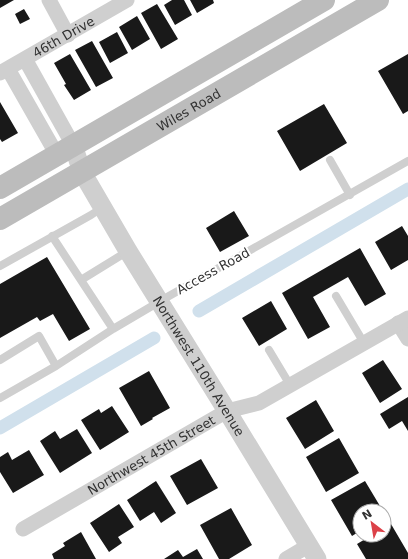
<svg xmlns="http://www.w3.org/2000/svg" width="408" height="559" viewBox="0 0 408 559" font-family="'DejaVu Sans',sans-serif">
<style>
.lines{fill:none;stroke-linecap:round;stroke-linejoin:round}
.canal{stroke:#d0e0ec;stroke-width:13}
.building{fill:#191919}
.service{stroke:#cfcfcf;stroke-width:8}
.minor{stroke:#cfcfcf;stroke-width:15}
.tertiary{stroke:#cfcfcf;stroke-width:19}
.secondary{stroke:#bcbcbc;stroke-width:22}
.labels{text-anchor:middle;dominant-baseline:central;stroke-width:4;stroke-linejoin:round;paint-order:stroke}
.street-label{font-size:13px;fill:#323232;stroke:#fff}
</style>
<rect width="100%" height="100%" fill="#fff"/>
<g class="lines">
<path class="canal" d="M199 311 408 189
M0 428 154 338"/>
</g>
<path class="building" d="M0 0H14L0 8Z
M172 0H184L192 15 175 25 164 5Z
M190 0H213L214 3 197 13Z
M157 4 178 39 161 49 141 13Z
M24 9 30 19 20 24 15 14Z
M137 16 150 39 132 50 119 27Z
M117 32 128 53 110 63 99 42Z
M92 41 113 78 96 87 75 50Z
M70 54 91 90 74 100 64 85 66 84 54 63Z
M408 54V111L403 114 378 71Z
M0 102 18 133 2 142 0 139Z
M324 104 347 143 300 171 277 131Z
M234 211 249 236 220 252 206 228Z
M402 226 408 236V260L391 270 375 242Z
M360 248 386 294 365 306 348 277 313 297 330 327 308 339 282 293Z
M47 257 90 329 69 341 53 314 40 321 37 317 0 338V284Z
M271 301 287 329 259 346 242 318Z
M383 360 402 389 380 403 362 373Z
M149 371 170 408 152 418 153 419 141 426 119 388Z
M408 397V431L402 421 389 429 380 414Z
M316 400 334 431 305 449 286 418Z
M112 406 129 432 100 450 81 420 99 409 101 413Z
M77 429 92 453 60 473 40 441 55 431 60 439Z
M339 438 359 473 326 492 306 457Z
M29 450 44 475 13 493 0 472V457L8 452 12 460Z
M201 459 218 488 187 505 170 476Z
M156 481 176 513 161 523 154 512 140 521 127 500Z
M365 481 383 511H360V531L352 536 331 500Z
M119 504 134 527 118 537 122 543 109 552 90 523Z
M231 508 252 545 229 559H219L200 525Z
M391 524 408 553V559H366L357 544 372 535H384V528Z
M81 532 96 559H54L52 554 65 546 63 543Z
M197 549 203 559H164L178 550 183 557Z"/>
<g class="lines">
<path class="service" d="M330 160 350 195
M52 236 113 329
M0 266 91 215 103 207
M81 280 128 251
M336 296 364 343
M269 350 290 385
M0 360 39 336 56 366
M0 398 56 366 113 329 169 296 408 161"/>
<g class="minor">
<path d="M49 0 68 35"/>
<path d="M25 59 73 145"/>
<path d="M8 69 57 155"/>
<path id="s1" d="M0 73 127 0"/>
<path d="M398 323 408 339"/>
<path id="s2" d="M23 529 227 411 259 403 408 318"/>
<path d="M286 559 308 546"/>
</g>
<path class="tertiary" id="s3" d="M73 145 82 172 128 251 227 411 317 559"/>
<g class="secondary">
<path d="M0 188 324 0"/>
<path id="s4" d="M0 219 378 0"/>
</g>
</g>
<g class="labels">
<g class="street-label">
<text stroke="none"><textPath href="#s1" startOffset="73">46th Drive</textPath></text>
<text stroke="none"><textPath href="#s4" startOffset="218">Wiles Road</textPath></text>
<text transform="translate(213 271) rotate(-29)">Access Road</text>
<text stroke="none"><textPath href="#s3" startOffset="255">Northwest 110th Avenue</textPath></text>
<text stroke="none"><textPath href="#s2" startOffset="148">Northwest 45th Street</textPath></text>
</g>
</g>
<g transform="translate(372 523) rotate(329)"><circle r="19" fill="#ffffff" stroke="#adadad"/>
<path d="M0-3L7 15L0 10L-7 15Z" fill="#dc4148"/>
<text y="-6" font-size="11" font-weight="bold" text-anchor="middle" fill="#323232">N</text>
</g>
</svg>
